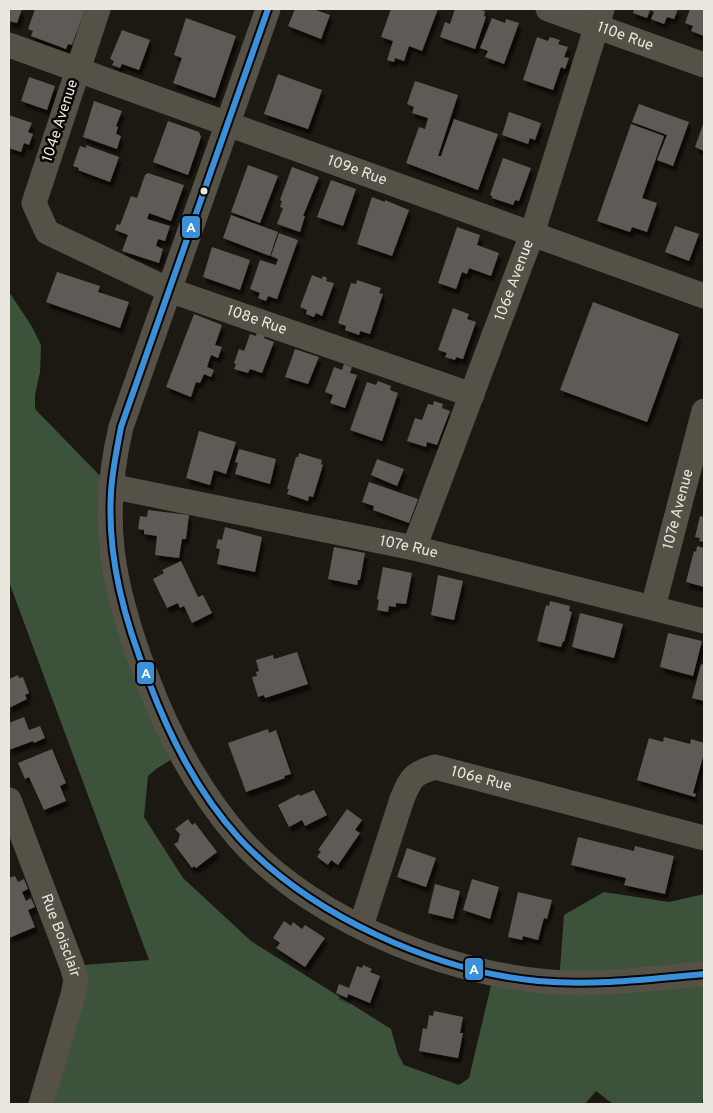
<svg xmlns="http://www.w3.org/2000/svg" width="713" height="1113" viewBox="0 0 713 1113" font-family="Overpass,sans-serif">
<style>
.forest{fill:#3c523a}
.building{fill:#5e5a54;filter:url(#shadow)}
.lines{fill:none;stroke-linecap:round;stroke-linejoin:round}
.minor{stroke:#565147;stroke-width:25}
.bus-1-casing{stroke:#080603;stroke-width:10}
.bus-1{stroke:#3a90db;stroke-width:6}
.bus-dot{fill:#eae7de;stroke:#080603;stroke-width:2}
.labels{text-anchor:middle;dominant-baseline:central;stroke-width:5;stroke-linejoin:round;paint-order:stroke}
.street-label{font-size:15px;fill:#eae7de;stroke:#080603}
.line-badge{stroke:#080603;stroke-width:2}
.badge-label{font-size:14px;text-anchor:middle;font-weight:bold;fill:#fff}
</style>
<defs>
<filter id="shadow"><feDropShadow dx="3" dy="5.5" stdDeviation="1" flood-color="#0009"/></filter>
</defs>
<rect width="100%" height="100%" fill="#1b1911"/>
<path class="forest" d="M9 292 31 325 41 345 40 372 35 395V409L110 486V543L180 754 156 769 148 776 144 817 183 878 251 941 391 1029 398 1054 404 1065 459 1085 469 1078 494 973 559 982 564 915 604 892 669 902 704 894V1089L702 1104H613L596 1091 585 1104H51L83 965 149 960 9 582Z"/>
<path class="building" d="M9 9H22L17 23 9 21Z
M35 9H85L72 45 68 44 66 49 31 36 33 31 28 29Z
M295 9H313L330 15 321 39 288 26Z
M391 9H438L422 51 409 46 404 61 395 58 394 62 387 60 393 41 381 37Z
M455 9H478L485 11 484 16 486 17 475 49 440 37 445 22 450 24Z
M634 9H678L674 19 667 17 664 24 651 19 654 12 650 10 647 18 633 13Z
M690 9H704V36L691 31 693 26 685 23Z
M186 18 236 36 215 98 173 83 182 58 174 55Z
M492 18 505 23 506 19 519 23 504 64 485 57 488 51 480 48Z
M122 30 150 40 139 70 122 64 120 68 112 65 114 61 110 59Z
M537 37 548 41 550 37 560 40 558 44 568 47 564 57 569 58 565 69 561 67 553 90 523 80Z
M278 74 322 90 308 129 264 114Z
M29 77 55 86 47 110 21 101Z
M415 81 458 95 438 156H441L454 119 498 134 478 190 406 163 419 127 425 129 428 118 412 113 414 107 407 104Z
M94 101 122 111 116 126 118 127 116 134 121 136 117 149 83 137Z
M639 104 689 122 673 166 657 160 667 135 632 122Z
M509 112 541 123 535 140 530 138 528 144 502 135Z
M9 115 32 123 28 132 33 134 29 145 24 143 21 152 9 148Z
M168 121 199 132 201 137 188 175 153 162Z
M704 122V151L695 147Z
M631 124 664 136 642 198 657 203 647 232 632 227 630 232 597 221Z
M86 145 119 157 110 182 78 170 79 168 73 166 80 146 86 148Z
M503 158 531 168 519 201 515 200 513 205 492 198V196L490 195Z
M248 165 278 176 260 223 231 212Z
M292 167 319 177 303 216H305L300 232 277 224 283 208 280 207 282 201 280 200Z
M148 173 184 185 171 221 149 213 147 219 170 226 165 241 158 239 156 246 163 249 159 263 122 251 128 235 115 230 117 224 120 225 131 196 137 198 145 175Z
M331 180 356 189 343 226 317 217Z
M372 197 385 202V200L409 210 392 256 357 244Z
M231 215 278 232 270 256 223 238Z
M675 226 699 234 689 261 665 252Z
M457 227 480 235 477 245 499 253 491 276 469 268 467 274 462 272 456 289 438 283Z
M279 233 298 240 277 299 268 296 266 301 258 298 260 293 250 289 260 260 276 265 278 259 271 256Z
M212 247 250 260 240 290 203 277Z
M57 272 100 286 98 292 129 302 120 328 46 302Z
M312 275 322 279 323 276 327 278 326 281 334 283 322 316 316 313 314 317 306 314 307 310 300 307Z
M357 280 381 288 379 293 383 294 370 334 360 331 359 335 345 330 346 326 338 323 351 283 356 284Z
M593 302 679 334 647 422 560 390Z
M453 308 469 314 467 319 476 322 463 359 456 357 455 360 445 357 447 353 438 350Z
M194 314 222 325 215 345 222 347 218 358 211 355 207 367 214 370 211 377 204 374 200 383 196 382 191 397 166 387Z
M257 332 265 335 264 338 274 342 262 373 250 369 248 373 234 369 236 364 234 363 239 349 244 351 250 334 256 336Z
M295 349 319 357 308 384 285 377Z
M344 364 352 367 350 373 357 375 345 408 330 403 333 395 325 392 334 367 342 370Z
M378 381 391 386 390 390 398 393 382 441 350 430 367 382 376 385Z
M434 401 443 404 442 408 450 411 437 445 427 442 426 447 407 441 415 418 422 420 428 404 433 405Z
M199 431 236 442 226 474 214 470 210 485 186 478Z
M239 449 276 459 270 484 235 474 238 463 235 462Z
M299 453 322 460 321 464 323 465 313 497 309 496 308 501 287 494 289 489H287L296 457H298Z
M377 459 404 469 397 486 371 475Z
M369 482 418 499 409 523 373 510 374 506 362 502Z
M148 510 189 515 186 539H182L179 558 155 555 157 536 144 534V530L138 529 140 516 147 517Z
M700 516 704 517V542L699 541 700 538 695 537Z
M225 527 262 537 255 572 217 564 220 549 216 548 218 539 222 540Z
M697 546 704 548V587L686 582 694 551 696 552Z
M334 547 365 553 360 580H358L357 585 328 579Z
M181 561 198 597 203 595 212 613 192 623 184 606 180 608 178 603 167 608 153 579 164 573 162 570Z
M383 567 412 573 406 604 396 603V607L389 606 388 612 377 610 379 600 377 599Z
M438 575 463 581 454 620 431 615Z
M550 601 570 606 569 611 572 612 564 642 563 641 561 647 537 641 546 605 549 606Z
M580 613 623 624 614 658 572 647Z
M668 633 702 641 693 676 660 667Z
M297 652 308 684 265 698 264 695 258 697 252 677 257 676 256 672 259 671 256 660 273 655 274 659Z
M701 664 704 665V701L692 698Z
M18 675 19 678 23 677 29 693 25 695 27 699 9 708V679Z
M24 717 29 730 40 726 45 738 34 743 33 741 9 750V723Z
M268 729 269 733 276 730 291 774 284 776 285 778 246 792 228 743Z
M664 737 690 744 691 739 704 743V753L693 793 696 794 695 797 637 780 649 738 663 742Z
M52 749 66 783 60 786 66 801 44 810 29 777 25 779 18 763Z
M314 790 327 815 305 826 302 820 289 827 278 805 299 794 300 796Z
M347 809 362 820 355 830 360 833 338 865 331 860 328 865 317 857 321 851 318 850Z
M188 819 192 825 195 823 217 852 196 868 194 866 192 868 174 844 178 842 180 834 175 829Z
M578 837 634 851 635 846 674 856 665 894 624 885 626 878 571 865Z
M407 848 436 858 426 887 397 877Z
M15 876 18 882 24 879 28 889 22 892 26 901 31 898 35 907 28 910 35 927 9 938V878Z
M472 879 499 887 490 919 463 910Z
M435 884 460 891 453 919 428 913Z
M518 892 552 900 547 919 544 918 538 940 523 936 522 940 508 937Z
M284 921 291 926 293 922 302 929 305 925 325 938 305 967 276 948 280 943 273 938Z
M363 965 372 969 370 972 380 976 370 1003 348 994 347 998 336 993 339 984 349 988 357 966 362 968Z
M434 1011 463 1017 460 1033H463L458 1058 419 1051 423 1028 427 1029 429 1015 433 1016Z"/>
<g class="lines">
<g class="minor">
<path id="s1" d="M98 9 34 203 47 232 169 290 472 395"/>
<path d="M268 9 121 427C99 520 112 585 145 673 167 733 197 789 239 838 315 924 467 984 581 983 622 983 663 977 704 974"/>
<path id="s2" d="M548 9 704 65"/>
<path id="s3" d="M9 45 704 296"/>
<path id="s4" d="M110 486 414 548 704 621"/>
<path id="s5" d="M414 548 532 234 602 9"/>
<path id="s6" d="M653 607 704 411"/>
<path id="s7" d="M9 800 72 966 76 980 73 995 41 1104"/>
<path id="s8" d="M361 926 402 799C411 778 412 774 435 767L704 838"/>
</g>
<g class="bus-1-casing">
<path id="bus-1" d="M268 9 121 427C117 449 112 471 111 493 107 558 125 622 149 682 170 738 199 794 239 838 310 915 434 971 538 981 594 986 649 979 704 974"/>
</g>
<use href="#bus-1" class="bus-1"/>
</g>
<circle class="bus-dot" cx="204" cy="191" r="4.5"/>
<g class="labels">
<g class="street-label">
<text stroke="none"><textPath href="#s2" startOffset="82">110e Rue</textPath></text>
<text transform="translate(61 121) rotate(-72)">104e Avenue</text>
<text stroke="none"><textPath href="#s3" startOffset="370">109e Rue</textPath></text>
<text stroke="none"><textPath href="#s5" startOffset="286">106e Avenue</textPath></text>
<text stroke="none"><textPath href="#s1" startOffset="464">108e Rue</textPath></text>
<text stroke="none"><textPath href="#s6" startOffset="101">107e Avenue</textPath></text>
<text stroke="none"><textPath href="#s4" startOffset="305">107e Rue</textPath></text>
<text stroke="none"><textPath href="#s8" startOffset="230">106e Rue</textPath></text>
<text stroke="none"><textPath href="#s7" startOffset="145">Rue Boisclair</textPath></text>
</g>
</g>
<g class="line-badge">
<rect x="181" y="215" width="20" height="24" rx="5" fill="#3a90db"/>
<rect x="136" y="661" width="19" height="24" rx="5" fill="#3a90db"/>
<rect x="464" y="957" width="20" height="24" rx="5" fill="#3a90db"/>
</g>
<g class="badge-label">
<text x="191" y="232">A</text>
<text x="146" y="678">A</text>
<text x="474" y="974">A</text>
</g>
<rect width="713" height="1113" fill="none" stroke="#eae7de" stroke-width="20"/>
</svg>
